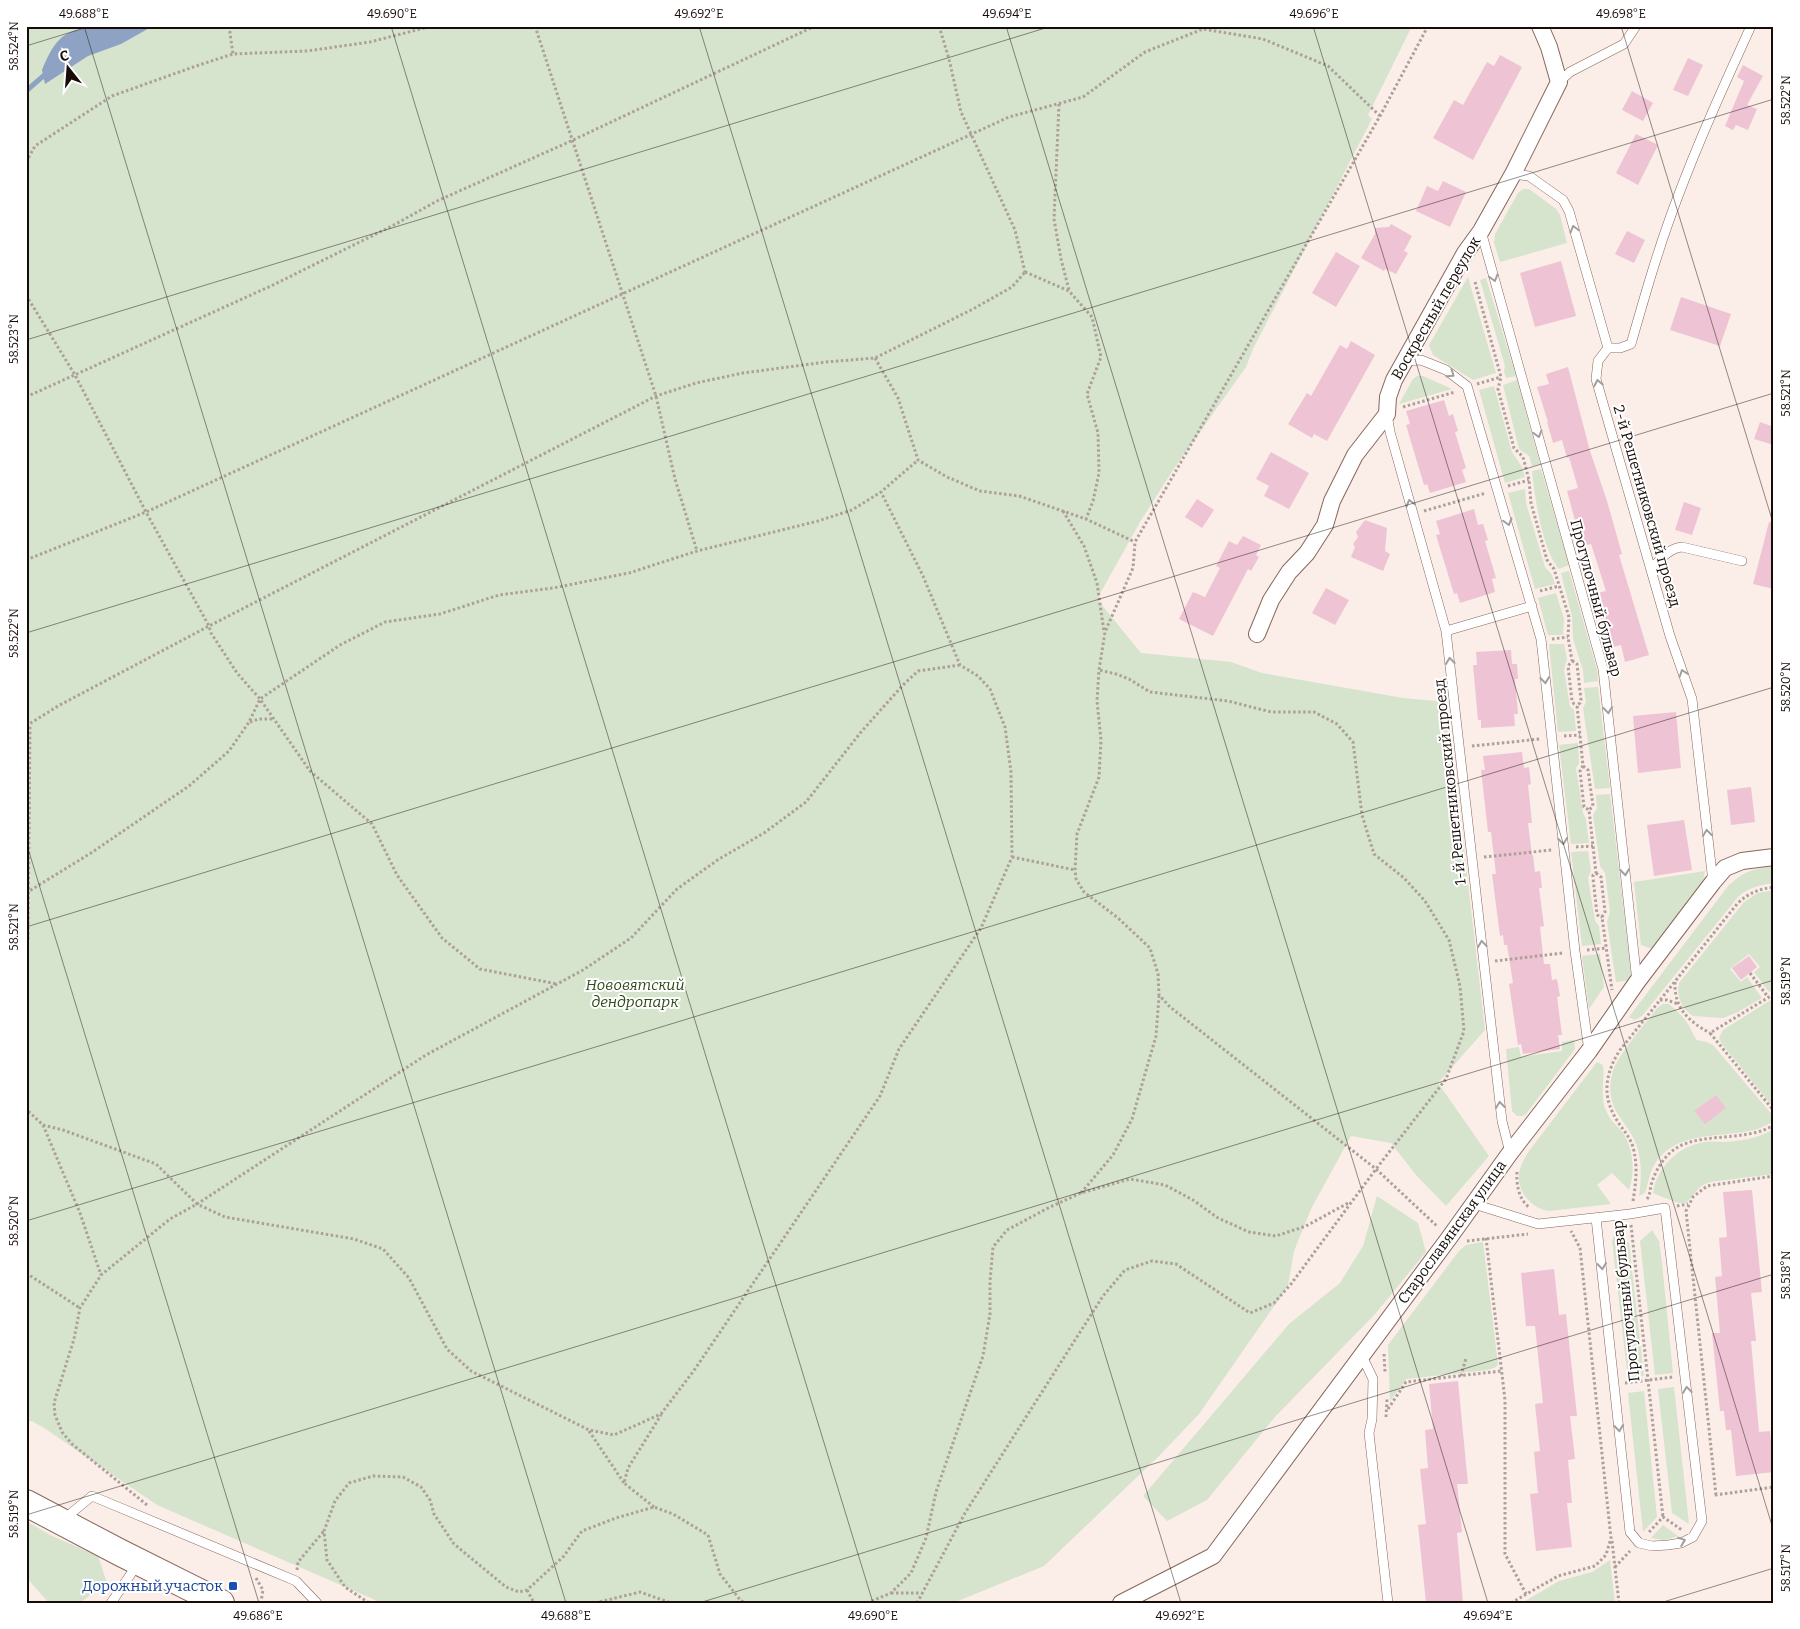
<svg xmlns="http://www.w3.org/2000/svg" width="1800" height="1629" viewBox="0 0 1800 1629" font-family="Bitter,serif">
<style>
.green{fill:#d6e4cd}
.water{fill:#8ea3c3}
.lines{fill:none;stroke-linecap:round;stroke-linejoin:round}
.stream{stroke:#8ea3c3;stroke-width:5}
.building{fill:#eec4d5}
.lane-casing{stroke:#86675c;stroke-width:10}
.street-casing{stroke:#86675c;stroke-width:18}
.primary-casing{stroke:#86675c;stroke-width:28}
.path{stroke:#ada09b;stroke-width:3;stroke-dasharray:2.5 2.5;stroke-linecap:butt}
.lane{stroke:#fff;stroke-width:9}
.street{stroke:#fff;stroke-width:16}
.primary{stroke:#fff;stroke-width:26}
.oneway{stroke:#a29e9c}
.ticks{fill:none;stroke:#170c08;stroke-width:1;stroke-opacity:0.45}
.transit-dot{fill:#1a4fb4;stroke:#fff;stroke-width:2}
.labels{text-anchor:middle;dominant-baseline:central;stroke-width:4;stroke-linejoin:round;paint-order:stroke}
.street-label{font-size:15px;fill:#170c08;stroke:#fff}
.park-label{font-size:15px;font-style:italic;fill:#2e4a18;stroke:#fff}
.transit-label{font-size:15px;fill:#164399;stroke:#fff;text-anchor:end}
.neatline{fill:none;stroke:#170c08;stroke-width:2}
.ticks-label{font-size:12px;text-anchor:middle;fill:#170c08}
</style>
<rect width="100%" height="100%" fill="#fbede7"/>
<path class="green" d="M26 26H1412L1368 115 1372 119 1253 349 1246 367 1175 467 1140 522 1097 599 1141 653 1231 662 1262 673 1403 698 1447 702 1485 1030 1438 1083 1489 1156 1446 1206 1416 1175 1391 1143 1351 1136 1311 1209 1294 1251 1288 1286 1199 1414 1159 1456 1044 1566 953 1603H382L157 1505 44 1428 32 1421 26 1422Z
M1523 189H1529L1556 209 1560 215 1567 243 1500 262 1494 243 1495 234 1518 193Z
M1468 277 1496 373 1473 380 1433 355 1429 345Z
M1486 278 1516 376 1506 378 1504 371 1505 366 1480 280Z
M1417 376H1423L1452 389 1399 404 1413 379Z
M1517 380 1540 464 1532 466 1529 456 1519 449 1503 385Z
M1494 386 1512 452 1522 467 1525 477 1505 483 1479 390Z
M1541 469 1569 565 1559 569C1542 549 1535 498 1532 471Z
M1525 489 1526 503 1545 567 1552 575 1555 584 1535 589 1508 493Z
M1569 571 1597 670 1598 681 1584 683 1583 670 1573 639 1572 616 1561 573Z
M1556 593 1564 619 1563 635H1548L1538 598Z
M1549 644H1564L1567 659 1564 670 1570 706 1574 710 1576 731 1558 732Z
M1598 687 1610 788 1595 789 1583 708 1586 702 1584 688Z
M1578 743 1579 763 1576 768 1583 813 1586 819 1589 843 1571 844 1559 745Z
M1610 794 1632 980 1616 982 1607 922 1610 912 1605 873 1600 866 1593 815 1597 808 1596 795Z
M1588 851 1591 871 1588 878 1595 921 1599 926 1601 944 1582 946 1571 852Z
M1774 866V883C1760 885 1749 887 1738 897L1642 1016 1635 1020 1629 1017 1728 886C1746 870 1751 870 1774 866Z
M1705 871 1703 882 1654 947 1649 948 1641 945 1634 882Z
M1774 890V990L1769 992 1754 972 1760 967 1749 954 1730 969 1741 982 1747 977 1762 998 1738 1012 1723 1018 1693 1016C1682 1009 1676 997 1679 983L1744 902 1758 893Z
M1600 954 1604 987 1589 1009 1582 956Z
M1774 998V1108L1722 1044 1719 1038 1723 1030Z
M1663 1004H1669C1676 1010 1685 1018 1689 1026 1692 1031 1693 1035 1697 1040L1706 1042 1713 1045 1774 1117V1121C1766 1126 1757 1130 1749 1131 1714 1138 1673 1131 1653 1167 1649 1175 1648 1185 1645 1193L1639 1196C1642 1177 1642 1157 1634 1139 1630 1131 1624 1124 1619 1116 1609 1102 1608 1083 1614 1068 1623 1048 1644 1026 1657 1008Z
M1574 1040 1575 1049 1526 1114 1523 1116H1517L1512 1111 1506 1049 1519 1047 1521 1057 1562 1051V1042Z
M1597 1062 1603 1065C1605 1080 1600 1094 1605 1108 1609 1120 1616 1124 1623 1133 1634 1150 1635 1173 1629 1190L1612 1173 1597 1185 1611 1204 1549 1211C1529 1208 1513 1187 1521 1166 1523 1161 1526 1156 1529 1151Z
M1774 1129V1174L1710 1182 1701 1186 1686 1203H1678L1653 1193C1657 1167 1678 1146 1705 1142 1711 1141 1718 1142 1725 1142 1742 1141 1759 1138 1774 1129Z
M1377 1196 1418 1223 1426 1252 1375 1314 1274 1418 1207 1500 1167 1521 1143 1496 1289 1324 1340 1283 1363 1246Z
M1652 1230 1659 1241 1662 1263 1673 1373 1655 1375 1640 1241Z
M1615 1233 1629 1243 1644 1376 1628 1379 1612 1241Z
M1483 1242 1498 1364 1496 1367 1488 1370 1406 1379 1390 1401 1388 1345 1459 1251 1466 1245Z
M1674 1387 1689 1524 1672 1513 1658 1389Z
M1644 1391 1657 1517 1643 1532 1628 1393Z
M26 1521 52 1536 98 1556 107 1583 81 1602 49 1603 26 1577Z
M1663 1525 1678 1536 1665 1540 1651 1538Z
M1610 1560 1615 1603H1522L1559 1581 1592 1572Z"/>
<path class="water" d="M90 26H153L121 44 88 56 45 84 42 70C48 56 55 38 71 32 77 29 83 30 90 26Z"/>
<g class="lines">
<path class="stream" d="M26 91 48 72"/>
</g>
<path class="building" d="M1500 55 1522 67 1473 160 1433 138 1454 100 1463 105 1487 62 1494 66Z
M1688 58 1703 65 1688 96 1673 90Z
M1743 65 1763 76 1747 105 1757 109 1748 130 1736 125 1733 130 1725 126 1744 81 1737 77Z
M1632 91 1653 103 1643 121 1622 110Z
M1636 134 1658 145 1638 185 1616 173Z
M1443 181 1466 192 1450 227 1416 211 1427 186 1438 191Z
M1391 224 1412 236 1404 251 1408 253 1396 274 1385 269 1384 271 1361 258 1375 234V228L1389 227Z
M1627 231 1645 240 1634 263 1615 254Z
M1336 252 1360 266 1336 307 1312 293Z
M1561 261 1576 316 1535 327 1520 273Z
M1681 297 1731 314 1720 346 1670 330Z
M1351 341 1375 355 1327 441 1314 434 1312 438 1288 424 1307 393 1311 396 1340 345 1347 349Z
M1568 367 1590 451 1607 501 1622 554 1619 555 1649 655 1625 662 1621 645 1610 648 1594 594 1606 591 1591 544 1582 546 1567 491 1578 488 1569 457 1567 458 1562 440 1553 443 1547 422H1548L1537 387 1549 384 1546 374Z
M1444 400 1449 416 1453 414 1458 431 1455 432 1466 468 1462 470 1466 482 1430 493 1427 484 1424 485 1406 425 1410 424 1406 411Z
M1760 422 1774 427V445L1754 439Z
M1271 452 1309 473 1289 509 1264 496 1269 486 1256 479Z
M1197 499 1214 510 1202 528 1185 517Z
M1684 502 1701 508 1692 535 1675 530Z
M1474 509 1478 525 1483 524 1488 540 1485 541 1496 578 1492 579 1495 592 1460 603 1457 593 1454 594 1439 545 1436 535 1440 534 1436 521Z
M1365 520 1387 528 1385 551 1390 554 1383 571 1351 557 1355 547 1353 544 1358 537 1356 532Z
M1769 522 1774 523V589L1753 584Z
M1243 536 1261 545 1256 555 1259 557 1251 571 1248 569 1213 636 1179 619 1193 592 1205 597 1220 568 1216 566 1229 541 1237 545Z
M1326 588 1349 600 1335 625 1312 613Z
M1511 650 1512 664H1517L1518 679H1515L1518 714H1514L1515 726 1481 728V720H1478L1473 665H1477L1476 652Z
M1676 712 1681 768 1638 773 1633 716Z
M1522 752 1524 768 1529 767 1531 784 1528 785 1532 823H1528L1532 855H1533L1535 872 1540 871 1542 888H1539L1544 926 1540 927 1544 964H1550L1552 980 1557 979 1560 996 1557 997 1562 1035H1558L1560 1049 1523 1054 1521 1044 1518 1045 1509 984 1513 983 1507 945H1504L1503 935 1500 936 1492 874H1496L1491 832H1488L1481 770H1485L1483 756Z
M1751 787 1755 822 1731 825 1727 790Z
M1684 820 1692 870 1654 876 1647 825Z
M1749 956 1757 967 1741 980 1732 968Z
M1716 1095 1726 1108 1705 1124 1694 1111Z
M1752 1190 1762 1292 1751 1293 1756 1341H1751L1759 1432 1770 1431 1774 1472 1736 1476 1731 1430H1726L1724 1411H1720L1712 1333H1720L1715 1277 1722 1276 1719 1238 1727 1237 1723 1192Z
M1554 1269 1559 1315 1566 1314 1577 1416H1570L1575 1459 1568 1460 1572 1503H1567L1572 1547 1536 1551 1530 1494 1538 1493 1534 1452 1540 1451 1535 1404 1543 1403 1535 1326H1526L1521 1273Z
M1458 1381 1468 1484H1457L1462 1532 1457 1533 1463 1603H1426L1418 1525 1426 1524 1420 1469 1428 1468 1425 1430 1433 1429 1429 1384Z"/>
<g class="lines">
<g class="lane-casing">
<path id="lane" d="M1559 82 1570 72 1624 44 1636 26
M1513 174 1529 176 1563 200 1569 211 1608 348 1598 361 1596 379 1670 636 1692 699 1713 882
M1481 231 1603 669 1637 982
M1608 348H1620L1631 344C1645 295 1659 246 1677 199 1699 140 1725 83 1751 26
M1405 361 1421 360 1446 370 1467 386 1541 639 1575 951 1589 1051
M1387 414 1390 432 1446 631 1502 1121 1510 1153
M1651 569C1660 560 1669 548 1682 547L1742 561
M1446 631 1532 606
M1474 1204 1538 1224 1630 1214 1665 1208 1702 1521 1693 1537 1681 1543 1668 1545 1652 1546 1639 1543 1630 1532 1596 1218
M1362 1356 1373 1379 1372 1419 1369 1433 1388 1603
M64 1519 92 1496 296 1581 317 1603
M111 1603 137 1565"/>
</g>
<g class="street-casing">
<path id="street" d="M1257 634 1271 600 1289 572 1307 553 1325 525 1332 501 1355 455 1387 414 1388 397 1394 380 1465 253 1481 231 1513 174 1559 82 1549 47 1540 26
M1121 1603 1213 1556 1449 1238 1510 1153 1589 1051 1637 982 1713 882 1725 868 1742 861 1774 857"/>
</g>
<g class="primary-casing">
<path id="primary" d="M26 1503 121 1553 221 1603"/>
</g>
<path class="path" d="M229 26 233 54
M535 26 656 396 675 479 697 551
M939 26 949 59 961 112 1015 230 1025 272
M1428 26 1380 116 1135 542 1133 568 1105 632 1099 670 1097 701 1101 740 1099 777 1077 834 1075 870 1076 879 1084 892 1118 918 1150 948 1158 974 1159 995 1170 1007 1376 1169 1438 1227
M1059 104 1054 219 1061 259 1069 290
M26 162 35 146 112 96 196 66 233 54 307 51 370 42 432 26
M1025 272 1069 291 1092 317 1101 357 1087 394 1098 433 1099 473 1093 501 1086 519
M1475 282 1501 377 1498 389 1514 448 1523 457 1529 480 1531 503 1547 560 1554 569 1569 617 1568 637 1572 661 1568 666 1572 701 1574 704 1577 705
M26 295 75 375 146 512 209 626 211 633 237 673 260 699 310 771 372 824 397 875 442 938 480 969 557 984
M875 358 898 398 918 460 947 477 980 491 1019 496 1086 519 1135 542
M1477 384 1501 377
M26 397 273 285 392 226 437 201 571 141 815 26
M1403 407 1455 392
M1508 486 1529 480
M1063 511 1084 546 1097 583 1104 632
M1424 511 1486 493
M26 560 146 512 1009 117 1083 97 1145 52 1203 29 1263 39 1328 66 1380 116
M1540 591 1559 586
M1552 639 1568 637
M1572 661 1575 662 1577 664 1581 700 1580 703 1577 705 1583 766 1581 768 1580 771 1584 807 1589 810
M250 722 259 719H273
M26 726 58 706 209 626 656 396 696 383 743 373 826 362 875 358 973 309 1012 287 1025 272
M1564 736 1580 735
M1472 746 1540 739
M1583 766 1588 770 1593 806 1589 810 1596 873 1593 875V878L1597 914 1599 917H1602
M1576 847 1593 846
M1012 857 1075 870
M1484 857 1552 850
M1596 873 1601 877 1605 912 1602 917 1612 990
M26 893 91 853 189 786 229 751 249 722 260 699 340 645 385 622 440 614 499 595 553 588 629 573 697 551 818 521 852 510 881 492 918 460
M26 949 28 940 30 725
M1587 950 1606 948
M1495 961 1563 953
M1750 973 1768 997
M1675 982C1674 1008 1688 1021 1710 1033
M1774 994 1710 1033 1774 1111
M1660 1000H1667L1678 1004
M26 1107 28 1111 43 1125 80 1213 101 1275
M43 1125 63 1130 156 1164 197 1204 225 1217 354 1239 383 1249 409 1278 447 1349 471 1371 589 1430 614 1435 661 1414 695 1369 880 1096 899 1049 981 928 1012 857 1011 772 1005 727 990 689 978 676 960 665 923 576 881 492
M1517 1172C1516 1184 1519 1200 1529 1207
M1081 1193 1113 1155 1132 1119 1156 1036 1159 996
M1647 1199C1650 1195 1650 1190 1651 1185 1654 1175 1659 1165 1666 1157 1690 1128 1741 1145 1774 1125
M1633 1201C1636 1182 1638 1166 1633 1147 1629 1134 1618 1125 1613 1113 1602 1092 1607 1070 1620 1050L1737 904C1748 893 1759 889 1774 887
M1677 1206 1688 1204
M1631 1225 1663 1517
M1486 1238 1505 1400V1554L1526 1594
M1467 1241 1528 1234
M26 1273 80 1308
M1384 1354 1385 1372
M1461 1376 1466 1358
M1625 1383 1673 1377
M1388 1409 1406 1382 1501 1371
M1386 1417 1387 1399
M589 1431 624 1483
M1715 1495 1774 1487
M1716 1495 1686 1211 1693 1197 1707 1186 1774 1176
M147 1505 72 1444 62 1432 55 1415 54 1403 74 1339 80 1308 101 1275 170 1219 197 1204 426 1055 583 970 631 938 677 889 719 859 764 833 806 802 861 732 903 685 918 671 960 665
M654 1507 624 1483 628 1468 661 1415
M1649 1532 1663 1517 1682 1530
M1612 1541 1619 1603
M1615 1567 1630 1551
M297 1570 298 1562 324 1531
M256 1578 263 1590 261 1602
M527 1590 534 1603
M891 1593H922
M369 1603 345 1587 327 1560 324 1531 335 1501 349 1483 373 1476 403 1477 421 1487 430 1500 434 1514 454 1544 506 1587 519 1592 527 1590 563 1557 582 1531 616 1518 654 1507 673 1514 708 1535 720 1574 741 1601 748 1603
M595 1603 640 1592 671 1603
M867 1603 891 1593 911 1573 926 1538 936 1492 983 1356 990 1314V1281L993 1247 1007 1230 1050 1207 1081 1193 1130 1179 1165 1185 1193 1200 1218 1218 1249 1232 1276 1236 1306 1226 1350 1202
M917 1603 965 1513 1103 1296 1125 1270 1152 1261 1176 1264 1250 1313 1274 1303 1291 1284 1376 1169 1446 1079 1464 1031 1460 986 1449 940 1425 901 1404 878 1374 854 1362 815 1353 742 1337 724 1314 712H1271L1228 701 1150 692 1129 679 1116 674 1099 670
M1511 1603 1558 1576 1595 1566 1606 1555 1611 1538 1580 1248 1571 1231"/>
<use href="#lane" class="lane"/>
<use href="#street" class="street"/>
<use href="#primary" class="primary"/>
</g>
<defs><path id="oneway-chevron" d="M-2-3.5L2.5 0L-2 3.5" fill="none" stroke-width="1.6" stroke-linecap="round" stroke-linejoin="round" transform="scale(1.25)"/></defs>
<g class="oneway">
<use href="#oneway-chevron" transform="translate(1574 229) rotate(-106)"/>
<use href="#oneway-chevron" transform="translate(1494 278) rotate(74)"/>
<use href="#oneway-chevron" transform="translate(1451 374) rotate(35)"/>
<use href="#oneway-chevron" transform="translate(1598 383) rotate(-101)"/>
<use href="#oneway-chevron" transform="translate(1538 434) rotate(74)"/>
<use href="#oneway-chevron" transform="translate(1410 503) rotate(-106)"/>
<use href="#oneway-chevron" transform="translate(1508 522) rotate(74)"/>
<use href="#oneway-chevron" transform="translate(1450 661) rotate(-96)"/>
<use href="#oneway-chevron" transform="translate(1683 673) rotate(-109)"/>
<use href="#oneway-chevron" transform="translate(1545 680) rotate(84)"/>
<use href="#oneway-chevron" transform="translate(1608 710) rotate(84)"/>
<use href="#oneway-chevron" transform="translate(1707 833) rotate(-97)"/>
<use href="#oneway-chevron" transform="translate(1563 841) rotate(83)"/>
<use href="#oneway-chevron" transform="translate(1625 872) rotate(84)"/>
<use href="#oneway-chevron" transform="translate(1482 944) rotate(-97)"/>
<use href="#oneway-chevron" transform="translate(1500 1105) rotate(-97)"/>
<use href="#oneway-chevron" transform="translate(1602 1266) rotate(84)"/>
<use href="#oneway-chevron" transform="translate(1687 1390) rotate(-97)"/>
<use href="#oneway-chevron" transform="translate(1619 1428) rotate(84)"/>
<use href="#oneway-chevron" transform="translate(1682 1541) rotate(-21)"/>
</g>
<path class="ticks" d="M84 26 566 1603M391 26 873 1603M699 26 1181 1603M1006 26 1488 1603M1313 26 1774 1532M1621 26 1774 526M26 46 91 26M26 340 1052 26M26 633 1774 99M26 842 259 1603M26 927 1774 393M26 1221 1774 687M26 1515 1774 980M699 1603 1774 1274M1660 1603 1774 1568"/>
<rect class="transit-dot" x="228" y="1581" width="10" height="10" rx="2.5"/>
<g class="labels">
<g class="street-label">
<text transform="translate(1436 308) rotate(-60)">Воскресный переулок</text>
<text transform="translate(1647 506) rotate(74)">2-й Решетниковский проезд</text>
<text transform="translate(1596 598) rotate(75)">Прогулочный бульвар</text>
<text transform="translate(1450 782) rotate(-96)">1-й Решетниковский проезд</text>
<text transform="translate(1452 1232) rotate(-54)">Старославянская улица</text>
<text transform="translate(1626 1301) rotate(-96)">Прогулочный бульвар</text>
</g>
<g class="park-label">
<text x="635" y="985">Нововятский<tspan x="635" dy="17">дендропарк</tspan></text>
</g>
<g class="transit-label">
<text x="223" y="1586">Дорожный участок</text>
</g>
</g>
<rect width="1800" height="1629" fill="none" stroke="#ffffff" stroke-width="55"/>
<g transform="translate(68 68) rotate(343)" stroke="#ffffff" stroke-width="4" paint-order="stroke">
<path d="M0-4L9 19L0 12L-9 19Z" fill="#170c08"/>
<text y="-8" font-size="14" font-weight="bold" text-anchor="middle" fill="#170c08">С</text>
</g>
<rect x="28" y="28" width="1744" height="1574" class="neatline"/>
<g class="ticks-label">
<text x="84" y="18">49.688°E</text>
<text x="392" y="18">49.690°E</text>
<text x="699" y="18">49.692°E</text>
<text x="1007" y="18">49.694°E</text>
<text x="1314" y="18">49.696°E</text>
<text x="1621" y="18">49.698°E</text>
<text transform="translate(14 46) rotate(-90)" y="4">58.524°N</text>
<text transform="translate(1786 100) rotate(-90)" y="4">58.522°N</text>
<text transform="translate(14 339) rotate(-90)" y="4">58.523°N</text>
<text transform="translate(1786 393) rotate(-90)" y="4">58.521°N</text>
<text transform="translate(14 633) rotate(-90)" y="4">58.522°N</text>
<text transform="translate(1786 687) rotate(-90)" y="4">58.520°N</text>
<text transform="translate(14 927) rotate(-90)" y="4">58.521°N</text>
<text transform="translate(1786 981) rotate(-90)" y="4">58.519°N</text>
<text transform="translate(14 1221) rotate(-90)" y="4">58.520°N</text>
<text transform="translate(1786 1275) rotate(-90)" y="4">58.518°N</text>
<text transform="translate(14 1514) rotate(-90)" y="4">58.519°N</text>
<text transform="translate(1786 1568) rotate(-90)" y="4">58.517°N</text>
<text x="258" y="1620">49.686°E</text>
<text x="566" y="1620">49.688°E</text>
<text x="873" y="1620">49.690°E</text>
<text x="1180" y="1620">49.692°E</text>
<text x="1488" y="1620">49.694°E</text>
</g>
</svg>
